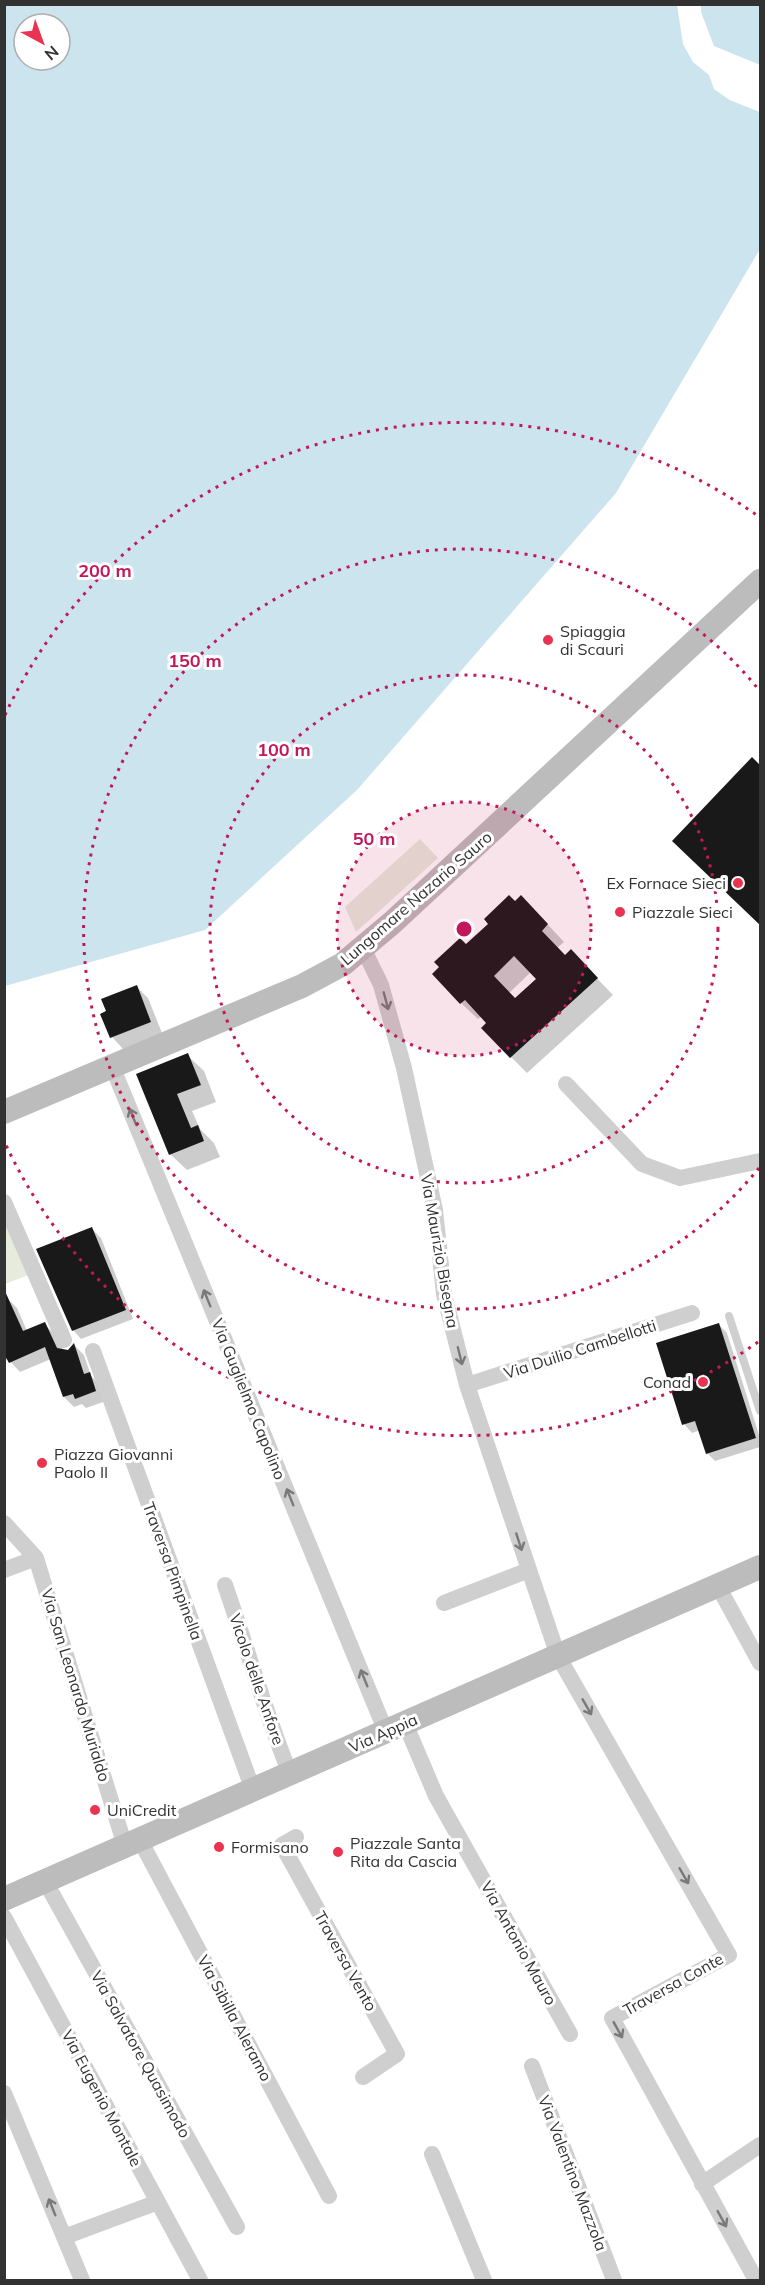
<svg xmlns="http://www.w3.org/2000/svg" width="765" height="2285" viewBox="0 0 765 2285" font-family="Mulish,sans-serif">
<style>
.green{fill:#e6ebdd}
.water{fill:#cce4ee;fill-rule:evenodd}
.pier{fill:#fff}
.shadow{fill:#0003;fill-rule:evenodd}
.building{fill:#191919;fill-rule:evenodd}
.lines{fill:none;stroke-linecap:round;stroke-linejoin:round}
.lane{stroke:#cfcfcf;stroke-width:8}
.street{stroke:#cfcfcf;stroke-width:16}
.secondary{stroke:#bcbcbc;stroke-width:24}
.oneway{stroke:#797979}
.ring{fill:none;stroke:#c2185b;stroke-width:3;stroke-dasharray:3 6}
.poi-dot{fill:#e93350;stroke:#fff;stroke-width:2}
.labels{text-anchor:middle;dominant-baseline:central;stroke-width:6;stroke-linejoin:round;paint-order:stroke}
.poi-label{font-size:16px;fill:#323232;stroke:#fff;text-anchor:start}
.street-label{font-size:16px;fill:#323232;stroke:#fff}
.centre{fill:#c2185b;stroke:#fff;stroke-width:3}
.ring-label{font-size:18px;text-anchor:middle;font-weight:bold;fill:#c2185b;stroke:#fff;stroke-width:6;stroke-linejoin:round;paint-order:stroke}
</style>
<rect width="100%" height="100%" fill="#fff"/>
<path class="green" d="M420 839 438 858 356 932 345 907Z
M4 1211 31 1274 5 1284H4Z"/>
<path class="water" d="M5 5H677L683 44 693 62 709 75 714 89 730 100 760 112V249L616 493 357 790 205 930 5 986ZM24 24H60V60H24Z
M701 5H760V65L714 46 701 12Z"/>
<path class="pier" d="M716 85 731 98 760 108V112L730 100 714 89Z"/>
<path class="shadow" d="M752 759 760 767V924L674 841Z
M515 903 538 914 564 942 557 948 565 957 587 968 613 995 527 1073 511 1057 482 1016 478 1019 461 1003 466 946ZM531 972 538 979 515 1000 509 993Z
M136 986 148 998 162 1033 123 1049 112 1037 102 1014Z
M187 1055 204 1071 216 1102 192 1111 200 1129 214 1143 220 1157 187 1170 170 1154 138 1075Z
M92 1229 101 1238 133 1319 81 1339 73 1330Z
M7 1298 17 1308 27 1331 44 1323 54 1334 63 1350 68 1351 74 1345 84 1355 91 1376 99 1384 106 1401 86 1408 82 1404 74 1407 64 1397 51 1359 20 1372 8 1359 4 1360V1299Z
M718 1324 727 1333 760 1438V1447L715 1461 707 1453 700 1430 692 1433 684 1424Z"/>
<path class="building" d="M752 757 760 765V925L672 841Z
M509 895 515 901 521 895 548 924 542 931 565 955 571 949 598 978 510 1058 481 1028 486 1023 465 1000 460 1004 432 974 439 967 434 962 460 938 466 944 488 924 484 919ZM514 956 536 979 515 998 494 976Z
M137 985 151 1022 110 1038 100 1014 106 1011 101 999Z
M188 1053 201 1085 177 1094 191 1128 198 1125 204 1141 169 1155 136 1074Z
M92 1227 126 1310 72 1331 36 1249Z
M4 1289 23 1331 45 1322 57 1348 68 1350 74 1343 84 1374 90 1372 96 1391 75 1399 73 1394 63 1397 45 1347 9 1363 4 1354Z
M719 1323 756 1438 706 1454 695 1421 682 1425 656 1343Z"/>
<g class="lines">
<path class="lane" d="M729 1316 760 1411"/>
<path class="street" d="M363 948 381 985 404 1068 435 1210 444 1294 467 1385 558 1656 729 1955 612 2018 756 2280
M112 1066 386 1732
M566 1084 642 1164 680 1178 760 1161
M4 1202 64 1340
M93 1351 253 1790
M467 1385 692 1313
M4 1523 36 1558 125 1846
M4 1570 36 1558
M225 1585C247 1648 265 1712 290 1774
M718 1586 760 1663
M444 1603 529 1570
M405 1723 436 1796 570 2034
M296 1837 282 1845 397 2054 363 2077
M140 1840 329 2196
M45 1881 237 2227
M4 1917 200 2280
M532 2066 614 2280
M4 2093 82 2280
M432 2154 484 2280
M702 2184 760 2145
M64 2237 158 2202"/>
<path class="secondary" d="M4 1112 302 986 343 964 393 922 760 581
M4 1899 760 1567"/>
</g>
<defs><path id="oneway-shaft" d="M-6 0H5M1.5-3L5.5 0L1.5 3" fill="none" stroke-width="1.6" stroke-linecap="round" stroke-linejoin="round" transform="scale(1.5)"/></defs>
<g class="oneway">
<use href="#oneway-shaft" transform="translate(386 1001) rotate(75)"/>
<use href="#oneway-shaft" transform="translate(133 1117) rotate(-112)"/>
<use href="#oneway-shaft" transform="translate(207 1298) rotate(-112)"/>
<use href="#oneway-shaft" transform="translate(460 1356) rotate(76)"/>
<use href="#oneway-shaft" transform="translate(290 1497) rotate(-112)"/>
<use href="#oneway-shaft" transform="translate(519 1542) rotate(72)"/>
<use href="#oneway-shaft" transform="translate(364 1678) rotate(-112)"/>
<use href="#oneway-shaft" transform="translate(587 1707) rotate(60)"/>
<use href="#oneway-shaft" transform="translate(684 1876) rotate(60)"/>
<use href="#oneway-shaft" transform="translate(618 2030) rotate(61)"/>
<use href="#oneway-shaft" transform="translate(52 2207) rotate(-112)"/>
<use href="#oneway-shaft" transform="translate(722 2219) rotate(61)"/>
</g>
<circle cx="464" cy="929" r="127" fill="#c2185b" fill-opacity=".12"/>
<g class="ring">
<circle cx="464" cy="929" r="127"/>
<circle cx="464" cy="929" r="254"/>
<path d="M759 1168A380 380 0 1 1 759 690"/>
<path d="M758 1342A507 507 0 0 1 5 1143M5 715A507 507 0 0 1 758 516"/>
</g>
<g class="poi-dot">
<circle cx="548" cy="640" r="6"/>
<circle cx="738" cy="883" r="6"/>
<circle cx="620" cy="912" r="6"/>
<circle cx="703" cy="1382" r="6"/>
<circle cx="42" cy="1463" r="6"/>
<circle cx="95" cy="1810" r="6"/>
<circle cx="219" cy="1847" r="6"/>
<circle cx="338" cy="1852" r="6"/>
</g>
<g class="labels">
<g class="poi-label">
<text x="560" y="631">Spiaggia<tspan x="560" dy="18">di Scauri</tspan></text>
<text x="726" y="883" text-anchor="end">Ex Fornace Sieci</text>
<text x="632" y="912">Piazzale Sieci</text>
<text x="691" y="1382" text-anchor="end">Conad</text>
<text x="54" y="1454">Piazza Giovanni<tspan x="54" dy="18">Paolo II</tspan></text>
<text x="107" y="1810">UniCredit</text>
<text x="350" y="1843">Piazzale Santa<tspan x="350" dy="18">Rita da Cascia</tspan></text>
<text x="231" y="1847">Formisano</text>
</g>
<g class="street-label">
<text transform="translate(416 898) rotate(-41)">Lungomare Nazario Sauro</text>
<text transform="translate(440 1251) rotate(80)">Via Maurizio Bisegna</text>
<text transform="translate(580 1349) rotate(-18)">Via Duilio Cambellotti</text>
<text transform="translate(249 1399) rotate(68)">Via Guglielmo Capolino</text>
<text transform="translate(173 1571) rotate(70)">Traversa Pimpinella</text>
<text transform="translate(257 1679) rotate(71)">Vicolo delle Anfore</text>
<text transform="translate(76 1685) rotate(73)">Via San Leonardo Murialdo</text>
<text transform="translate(383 1733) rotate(-24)">Via Appia</text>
<text transform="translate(519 1943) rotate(61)">Via Antonio Mauro</text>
<text transform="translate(346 1961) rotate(61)">Traversa Vento</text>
<text transform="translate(673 1984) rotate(-29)">Traversa Conte</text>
<text transform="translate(235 2018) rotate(62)">Via Sibilla Aleramo</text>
<text transform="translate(141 2054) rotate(61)">Via Salvatore Quasimodo</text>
<text transform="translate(102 2098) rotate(62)">Via Eugenio Montale</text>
<text transform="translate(573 2173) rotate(69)">Via Valentino Mazzola</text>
</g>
</g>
<circle cx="464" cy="929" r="9" class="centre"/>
<g class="ring-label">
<text x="105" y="577">200 m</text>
<text x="195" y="667">150 m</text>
<text x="284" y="756">100 m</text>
<text x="374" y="845">50 m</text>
</g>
<rect width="765" height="2285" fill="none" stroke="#323232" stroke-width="12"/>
<g transform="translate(42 42) rotate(139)"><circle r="28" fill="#ffffff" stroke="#adadad" stroke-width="1.5"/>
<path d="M0-4.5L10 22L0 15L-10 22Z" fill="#e93350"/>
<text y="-9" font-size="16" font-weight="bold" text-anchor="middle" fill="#323232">N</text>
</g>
</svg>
